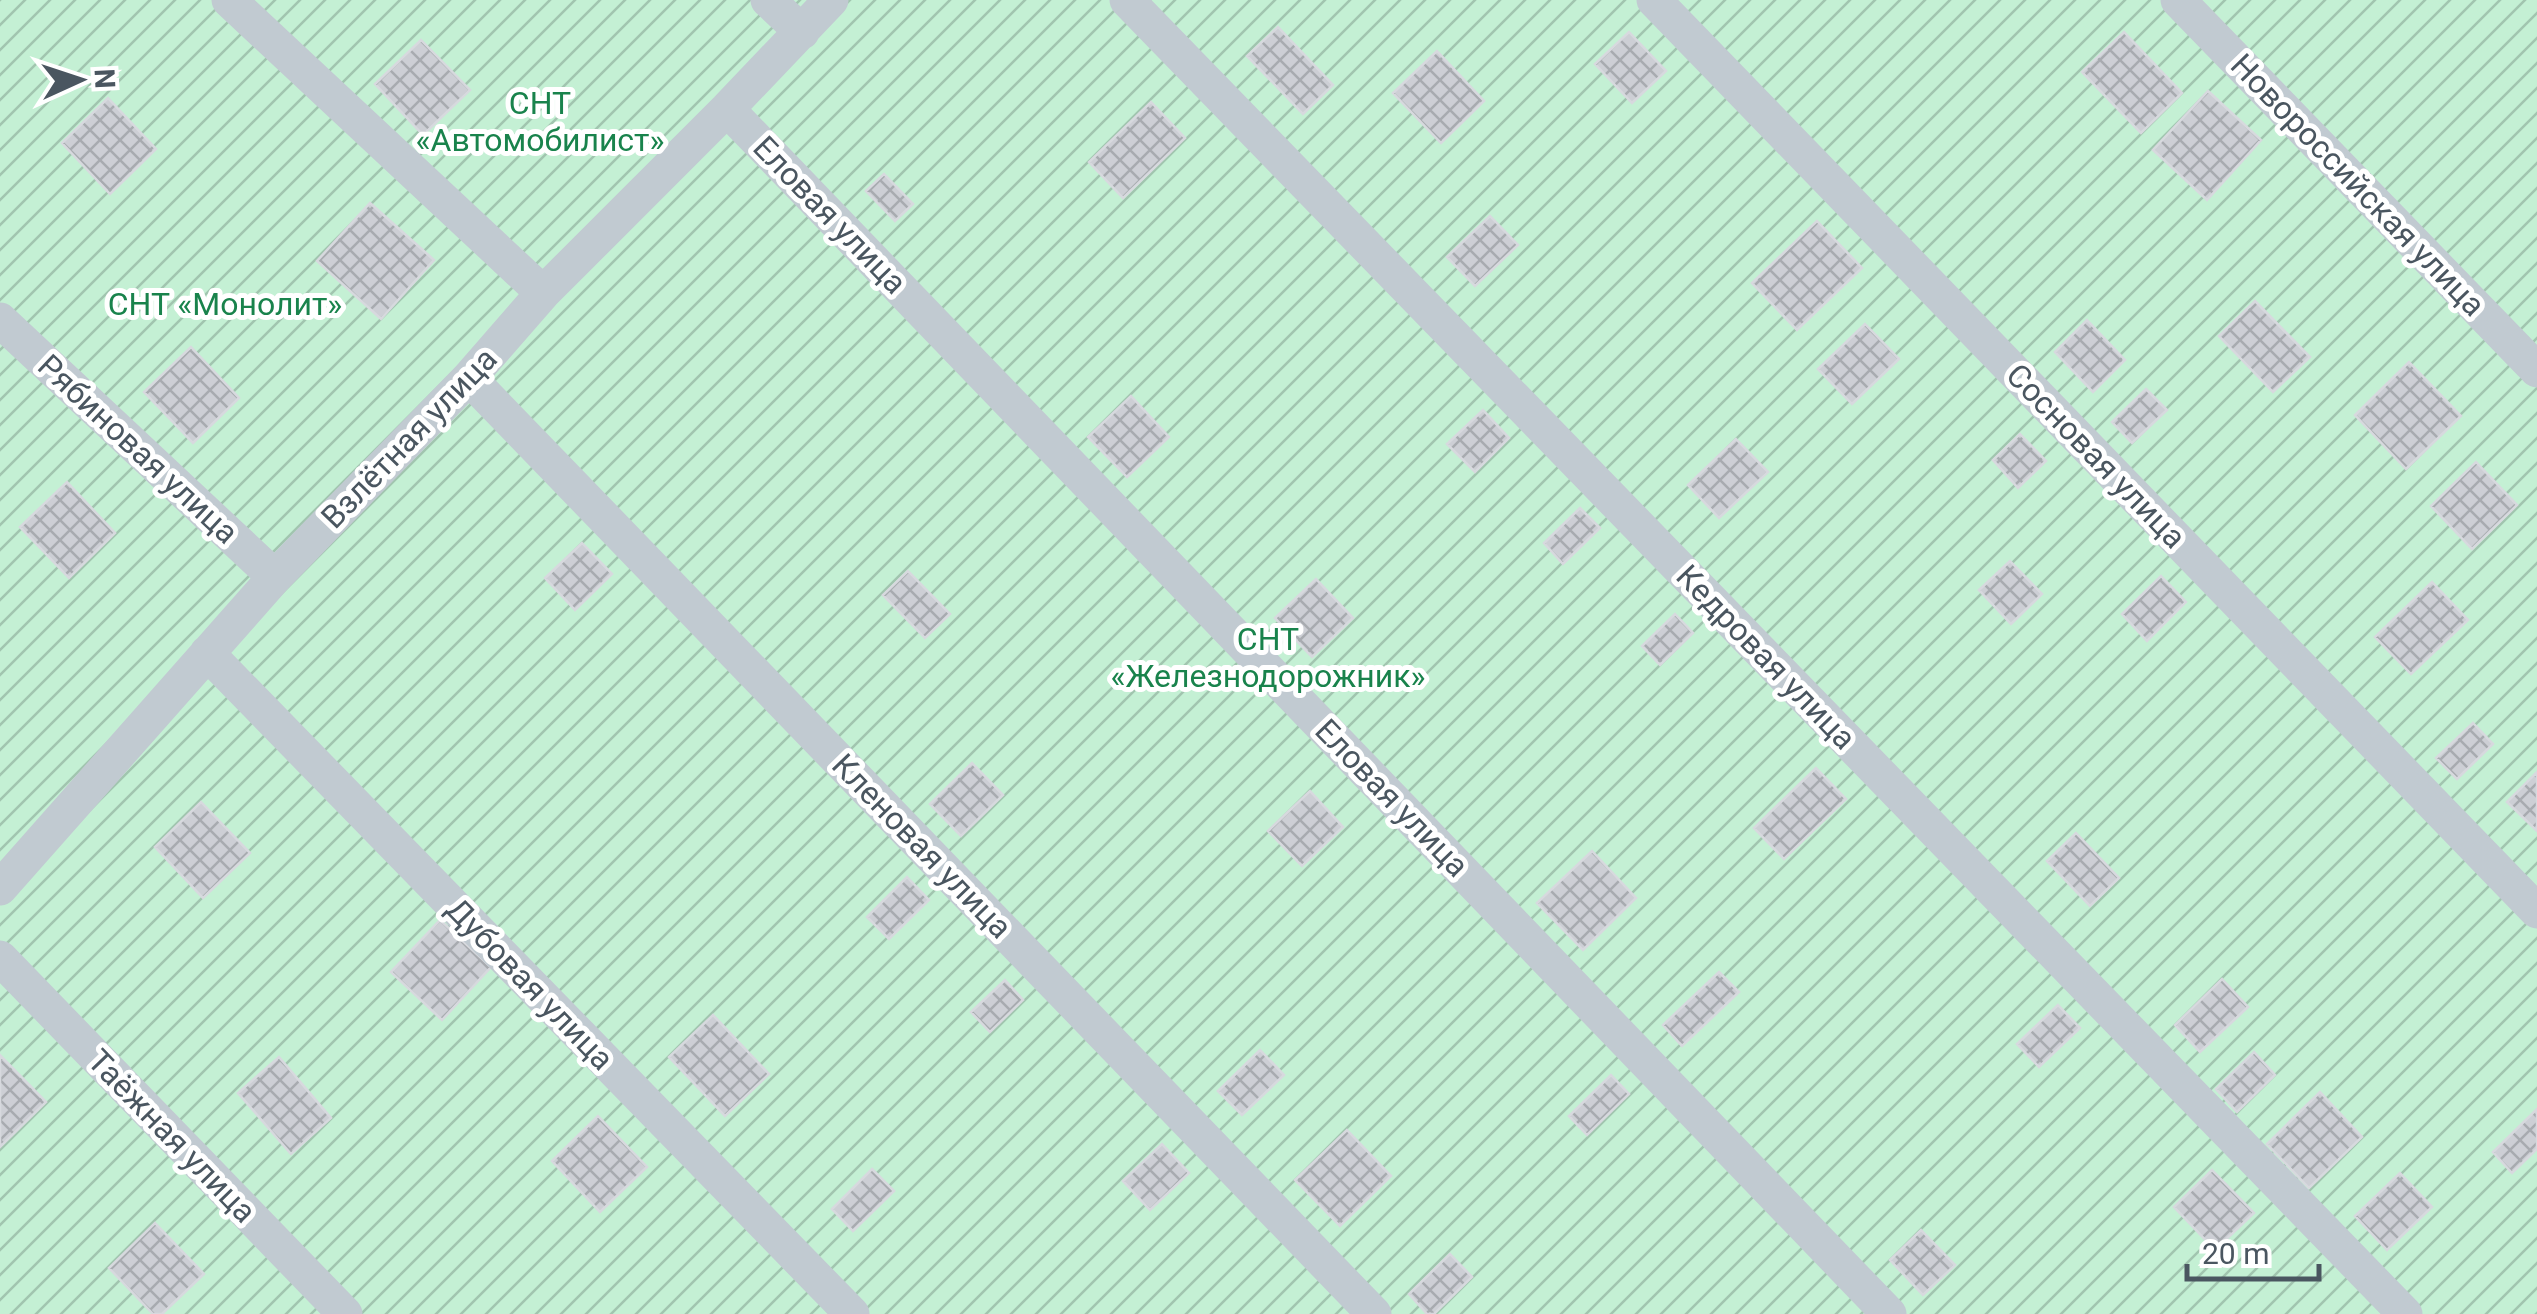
<svg xmlns="http://www.w3.org/2000/svg" width="2537" height="1314" viewBox="0 0 2537 1314" font-family="Roboto,sans-serif">
<style>
.garden{fill:url(#garden-furrows)}
.building{fill:url(#building-cross-hatch);stroke:#d7d9de;stroke-width:2.5}
.lines{fill:none;stroke-linecap:round;stroke-linejoin:round}
.minor{stroke:#c1cad1;stroke-width:35}
.labels{text-anchor:middle;dominant-baseline:central;stroke-width:10;stroke-linejoin:round;paint-order:stroke}
.park-label{font-size:32px;fill:#19834c;stroke:#fff}
.street-label{font-size:32px;fill:#4a5660;stroke:#fff}
</style>
<defs>
<pattern id="garden-furrows" width="10" height="10" patternUnits="userSpaceOnUse" patternTransform="scale(2.5)"><rect width="10" height="10" fill="#c4f0d4"/><path d="M-1 1l2-2M0 10L10 0M9 11l2-2" fill="none" stroke="#a1c5af"/></pattern>
<pattern id="building-cross-hatch" width="8" height="8" patternUnits="userSpaceOnUse" patternTransform="scale(2.5)"><rect width="8" height="8" fill="#cdcfd5"/><path d="M0 0l8 8M0 8l8-8" fill="none" stroke="#a8abb0"/></pattern>
</defs>
<rect width="100%" height="100%" fill="#f5f3f3"/>
<path class="garden" d="M0 0H2537V1314H0Z"/>
<path class="building" d="M1278 27 1333 85 1303 114 1247 56Z
M1629 32 1666 71 1632 103 1595 64Z
M2124 32 2182 93 2141 133 2082 72Z
M421 40 470 90 423 135 375 84Z
M1437 51 1484 101 1441 143 1393 93Z
M2208 91 2261 140 2207 200 2153 150Z
M108 98 156 149 110 194 62 143Z
M1151 102 1185 138 1123 198 1089 162Z
M884 174 913 204 895 221 866 191Z
M370 203 434 260 381 319 317 261Z
M1490 216 1518 245 1475 286 1447 257Z
M1817 221 1862 268 1797 330 1752 283Z
M2255 301 2310 357 2273 392 2219 336Z
M2087 320 2125 360 2093 392 2055 352Z
M1865 324 1899 359 1852 404 1818 369Z
M191 347 239 398 193 443 144 392Z
M2409 362 2461 416 2406 469 2355 415Z
M2146 389 2167 410 2132 443 2112 422Z
M1131 396 1169 437 1127 477 1088 437Z
M1483 410 1509 438 1475 472 1447 444Z
M2020 434 2046 461 2018 488 1993 460Z
M1736 439 1768 472 1719 518 1688 485Z
M2476 462 2517 505 2472 549 2431 506Z
M67 482 115 533 69 578 20 527Z
M1580 508 1600 528 1563 564 1544 543Z
M582 543 612 574 575 610 545 578Z
M2010 561 2042 594 2011 624 1979 590Z
M908 571 950 614 925 638 883 595Z
M2161 576 2186 602 2147 641 2122 614Z
M1316 579 1353 618 1312 657 1275 618Z
M2432 582 2468 620 2411 674 2375 637Z
M1675 614 1693 633 1660 665 1642 646Z
M2473 723 2493 744 2457 779 2436 758Z
M972 763 1003 795 961 836 930 804Z
M1816 768 1846 799 1784 859 1754 828Z
M2537 772V831L2507 802Z
M1310 791 1343 827 1302 866 1268 831Z
M201 802 250 853 203 898 155 847Z
M2076 833 2119 878 2090 906 2047 861Z
M1592 851 1636 898 1583 950 1537 903Z
M907 877 929 900 889 939 867 917Z
M440 920 491 967 442 1020 391 972Z
M1719 972 1739 992 1682 1046 1663 1025Z
M2222 979 2248 1007 2200 1052 2175 1025Z
M1005 980 1023 1000 990 1032 971 1012Z
M2058 1005 2080 1028 2039 1067 2017 1044Z
M713 1015 769 1074 725 1116 669 1057Z
M1260 1050 1284 1075 1242 1115 1218 1091Z
M2254 1052 2275 1075 2237 1112 2216 1089Z
M0 1055 46 1102 0 1147Z
M279 1057 331 1118 291 1154 238 1093Z
M1611 1075 1629 1094 1587 1135 1569 1116Z
M2320 1092 2362 1137 2309 1188 2267 1144Z
M2537 1109V1149L2512 1173 2493 1152Z
M598 1116 647 1167 600 1212 552 1161Z
M1347 1130 1391 1176 1340 1226 1295 1180Z
M1162 1144 1189 1173 1150 1210 1123 1181Z
M872 1169 894 1191 853 1231 832 1209Z
M2212 1170 2254 1213 2215 1250 2174 1207Z
M2400 1173 2432 1207 2387 1250 2355 1216Z
M155 1223 204 1274 162 1314H153L109 1268Z
M1921 1230 1955 1265 1923 1295 1890 1260Z
M1450 1254 1472 1277 1434 1314H1427L1409 1294Z"/>
<g class="lines">
<path class="minor" d="M229 0 543 293
M768 0 802 32
M1127 0 2405 1314
M1654 0 2537 911
M2178 0 2537 370
M727 109 1889 1314
M0 320 275 577
M469 378 1374 1314
M207 653 852 1314
M0 888 275 577 469 378 543 293 727 109 831 0
M0 958 345 1314"/>
</g>
<g class="labels">
<g class="park-label">
<text x="540" y="103">СНТ<tspan x="540" dy="37">«Автомобилист»</tspan></text>
<text x="225" y="304">СНТ «Монолит»</text>
<text x="1268" y="639">СНТ<tspan x="1268" dy="37">«Железнодорожник»</tspan></text>
</g>
<g class="street-label">
<text transform="translate(2358 185) rotate(46)">Новороссийская улица</text>
<text transform="translate(830 215) rotate(46)">Еловая улица</text>
<text transform="translate(409 438) rotate(-46)">Взлётная улица</text>
<text transform="translate(138 449) rotate(43)">Рябиновая улица</text>
<text transform="translate(2096 456) rotate(46)">Сосновая улица</text>
<text transform="translate(1766 657) rotate(46)">Кедровая улица</text>
<text transform="translate(1392 798) rotate(46)">Еловая улица</text>
<text transform="translate(922 846) rotate(46)">Кленовая улица</text>
<text transform="translate(530 984) rotate(46)">Дубовая улица</text>
<text transform="translate(172 1136) rotate(46)">Таёжная улица</text>
</g>
</g>
<g transform="translate(80 80) rotate(87)" stroke="#ffffff" stroke-width="8" paint-order="stroke">
<path d="M0-8L18 38L0 25L-18 38Z" fill="#4a5660"/>
<text y="-15" font-size="28" font-weight="bold" text-anchor="middle" fill="#4a5660">N</text>
</g>
<path d="M2187 1264v15h132v-15" fill="none" stroke="#4a5660" stroke-width="5"/>
<text x="2202" y="1264" font-size="30" fill="#4a5660" stroke="#ffffff" stroke-width="8" paint-order="stroke">20 m</text>
</svg>
